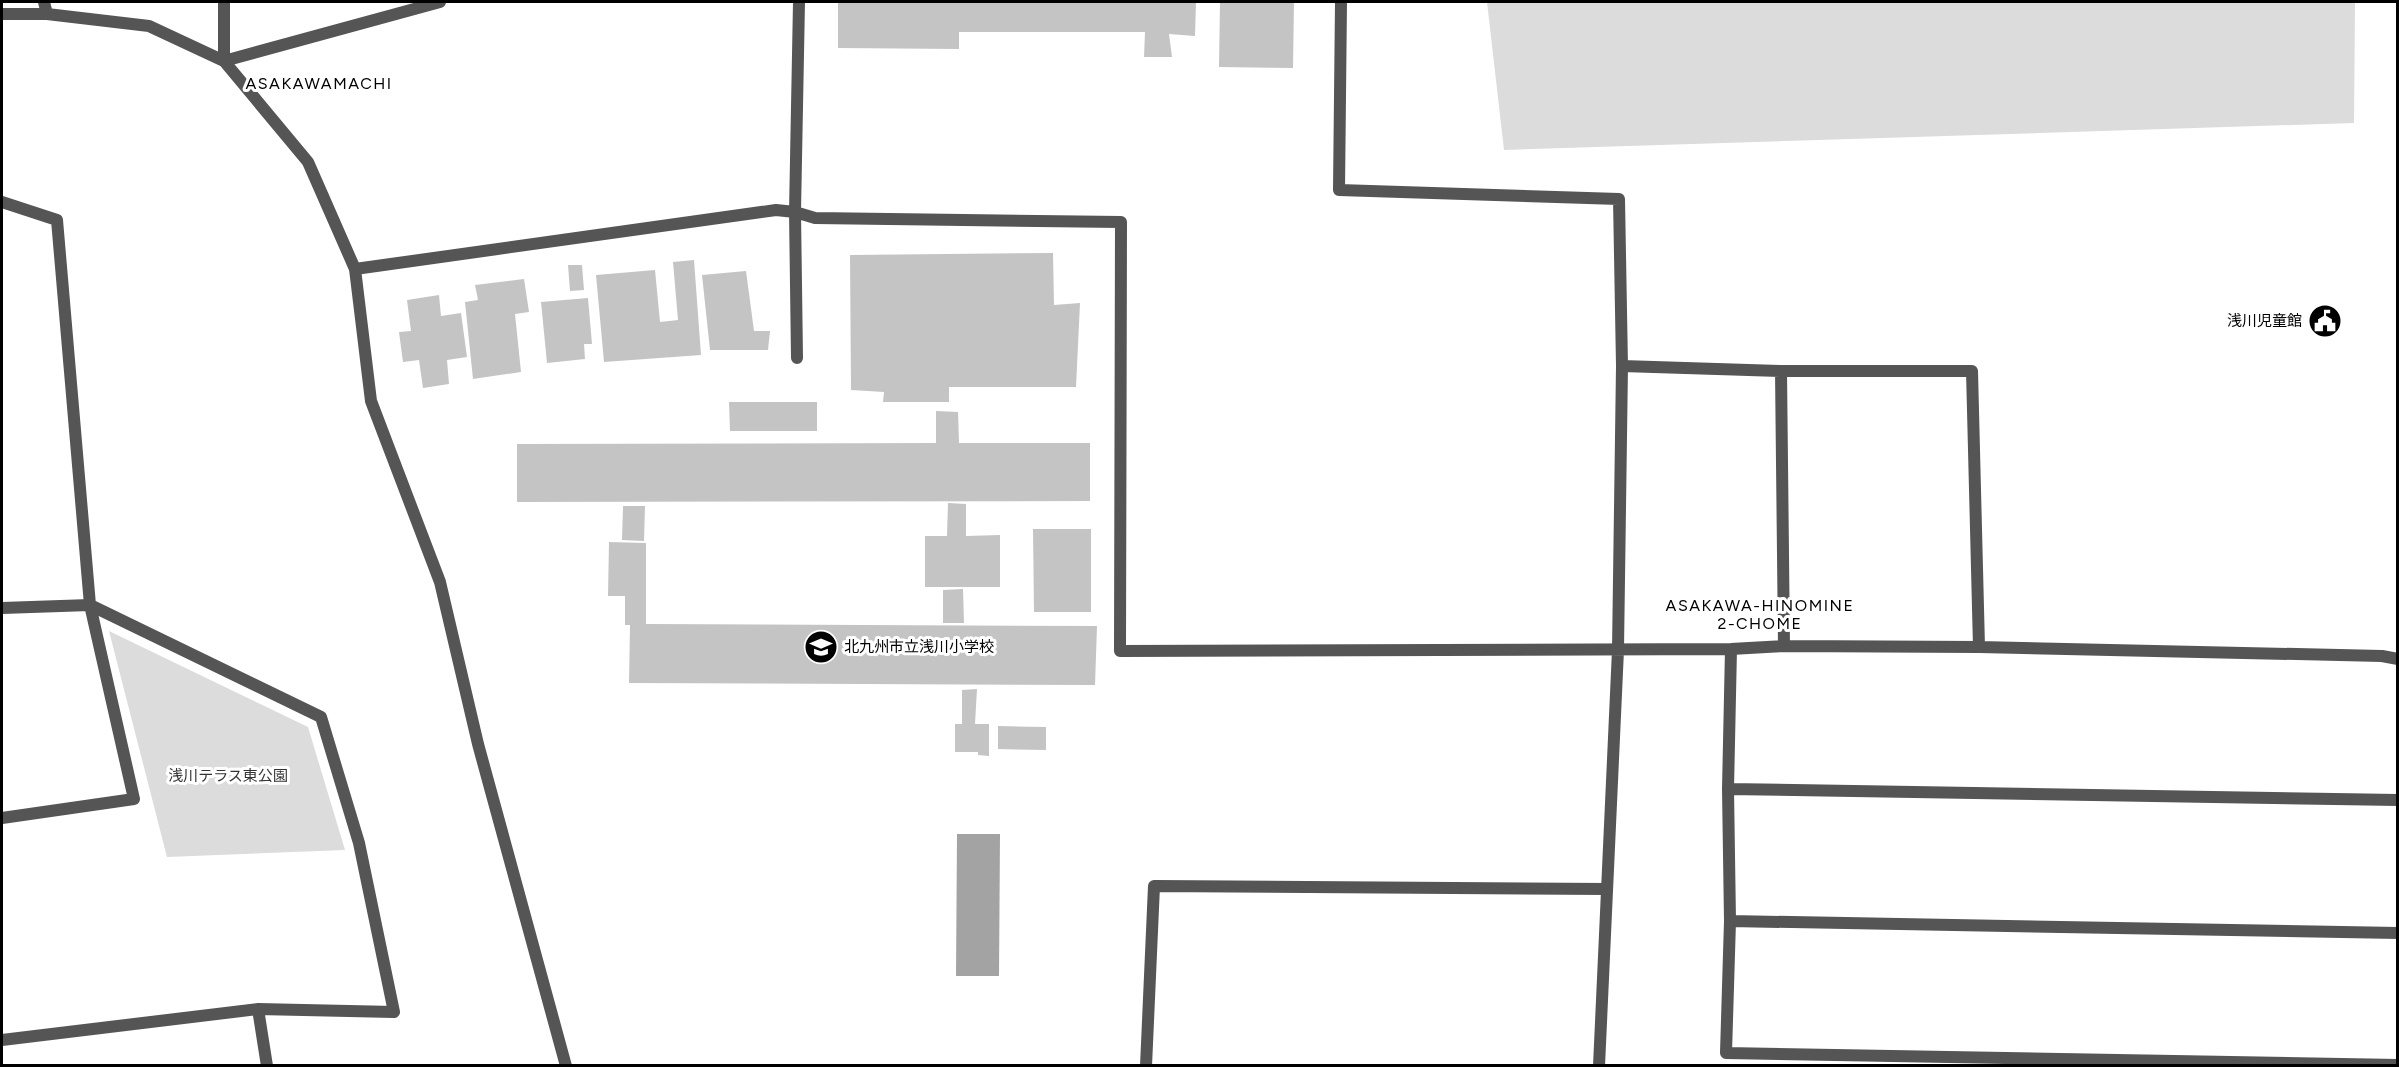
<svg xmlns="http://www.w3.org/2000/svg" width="2399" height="1067" viewBox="0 0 2399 1067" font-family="Figtree,'Noto Sans JP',sans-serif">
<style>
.green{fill:#dcdcdc}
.water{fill:#a3a3a3}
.building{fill:#c4c4c4}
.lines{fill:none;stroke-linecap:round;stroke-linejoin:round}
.street{stroke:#555;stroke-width:12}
.labels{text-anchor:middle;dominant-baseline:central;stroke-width:6;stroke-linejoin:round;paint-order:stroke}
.poi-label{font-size:15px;fill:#000;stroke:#fff;text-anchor:end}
.park-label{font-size:15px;fill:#333;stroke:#fff}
.neighbourhood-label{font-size:16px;letter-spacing:1.5px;fill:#000;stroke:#fff}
</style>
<rect width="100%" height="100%" fill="#fff"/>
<path class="green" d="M1487 2H2355L2354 123 1504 150Z
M109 631 308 727 345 850 167 857Z"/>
<path class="water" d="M957 834H1000L999 976H956Z"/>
<path class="building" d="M838 2H1196L1195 36 1169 34 1172 57H1144L1145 32H959V49L838 48Z
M1220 2H1294L1293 68 1219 67Z
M1053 253 1054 305 1080 303 1076 387H949V402H883L884 392 851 390 850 255Z
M694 260 701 355 604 362 596 275 655 270 660 322 678 320 673 262Z
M568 265H582L584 290 570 291Z
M746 271 754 331H770L768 350H710L702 275Z
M524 279 529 312 515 314 521 372 473 379 465 302 478 300 475 285Z
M439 295 441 316 461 313 467 357 447 360 449 384 423 388 419 360 403 362 399 332 411 331 407 300Z
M588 298 592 344H584L585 359 547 363 541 302Z
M729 402H817V431H730Z
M936 411 958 412 959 443H1090V501L517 502V444L936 443Z
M948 503 966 504V536L1000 535V587H925V536H947Z
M623 506H645L644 541 622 540Z
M1033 529H1091V612H1034Z
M609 542 646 543V624L1097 626 1095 685 629 683 630 625H625V596H608Z
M963 589 964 623H943V590Z
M977 689 975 724H989V756L978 755V752H955V724H962V690Z
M998 726 1046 727V750L998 749Z"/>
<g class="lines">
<path class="street" d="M44 2 47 14
M224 2V61L440 2
M1341 2 1339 190 1619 199 1622 366
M2 14H47L149 26 224 61 308 162 355 269 371 401 440 582 478 744 566 1066
M2 202 57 220 90 605 134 799 2 818
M355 269 776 210 795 212 815 218 1121 222 1120 651 1731 649 1784 646 1979 647 2382 656 2398 659
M797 358 795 212 799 2
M1781 371 1784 646
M2 608 90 605 321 717 359 843 394 1012 258 1009 2 1040
M1731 649 1728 789 1730 921 1726 1053 2398 1065
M1728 789 2398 800
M1730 921 2398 933
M258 1009 267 1066
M1146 1066 1154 886 1607 889
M1599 1066 1618 650 1622 366 1781 371H1972L1979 647"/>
</g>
<defs>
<g id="civic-disc" transform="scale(1.725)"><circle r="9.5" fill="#000" stroke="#fff"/><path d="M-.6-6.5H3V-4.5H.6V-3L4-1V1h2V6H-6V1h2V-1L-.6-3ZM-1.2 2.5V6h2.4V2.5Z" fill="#fff"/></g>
<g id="school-disc" transform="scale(1.725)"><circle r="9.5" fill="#000" stroke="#fff"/><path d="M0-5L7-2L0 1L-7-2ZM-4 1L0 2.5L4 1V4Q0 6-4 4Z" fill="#fff"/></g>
</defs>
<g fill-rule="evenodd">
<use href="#civic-disc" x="2325" y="321"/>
<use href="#school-disc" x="821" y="647"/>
</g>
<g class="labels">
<g class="poi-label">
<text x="2302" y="321">浅川児童館</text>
<text x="844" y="647" text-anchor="start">北九州市立浅川小学校</text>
</g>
<g class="park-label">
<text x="228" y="776">浅川テラス東公園</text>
</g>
<g class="neighbourhood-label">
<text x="319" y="83">ASAKAWAMACHI</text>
<text x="1760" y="605">ASAKAWA-HINOMINE<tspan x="1760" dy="18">2-CHOME</tspan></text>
</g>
</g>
<rect width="2399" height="1067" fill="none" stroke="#000000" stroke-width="6"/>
</svg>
